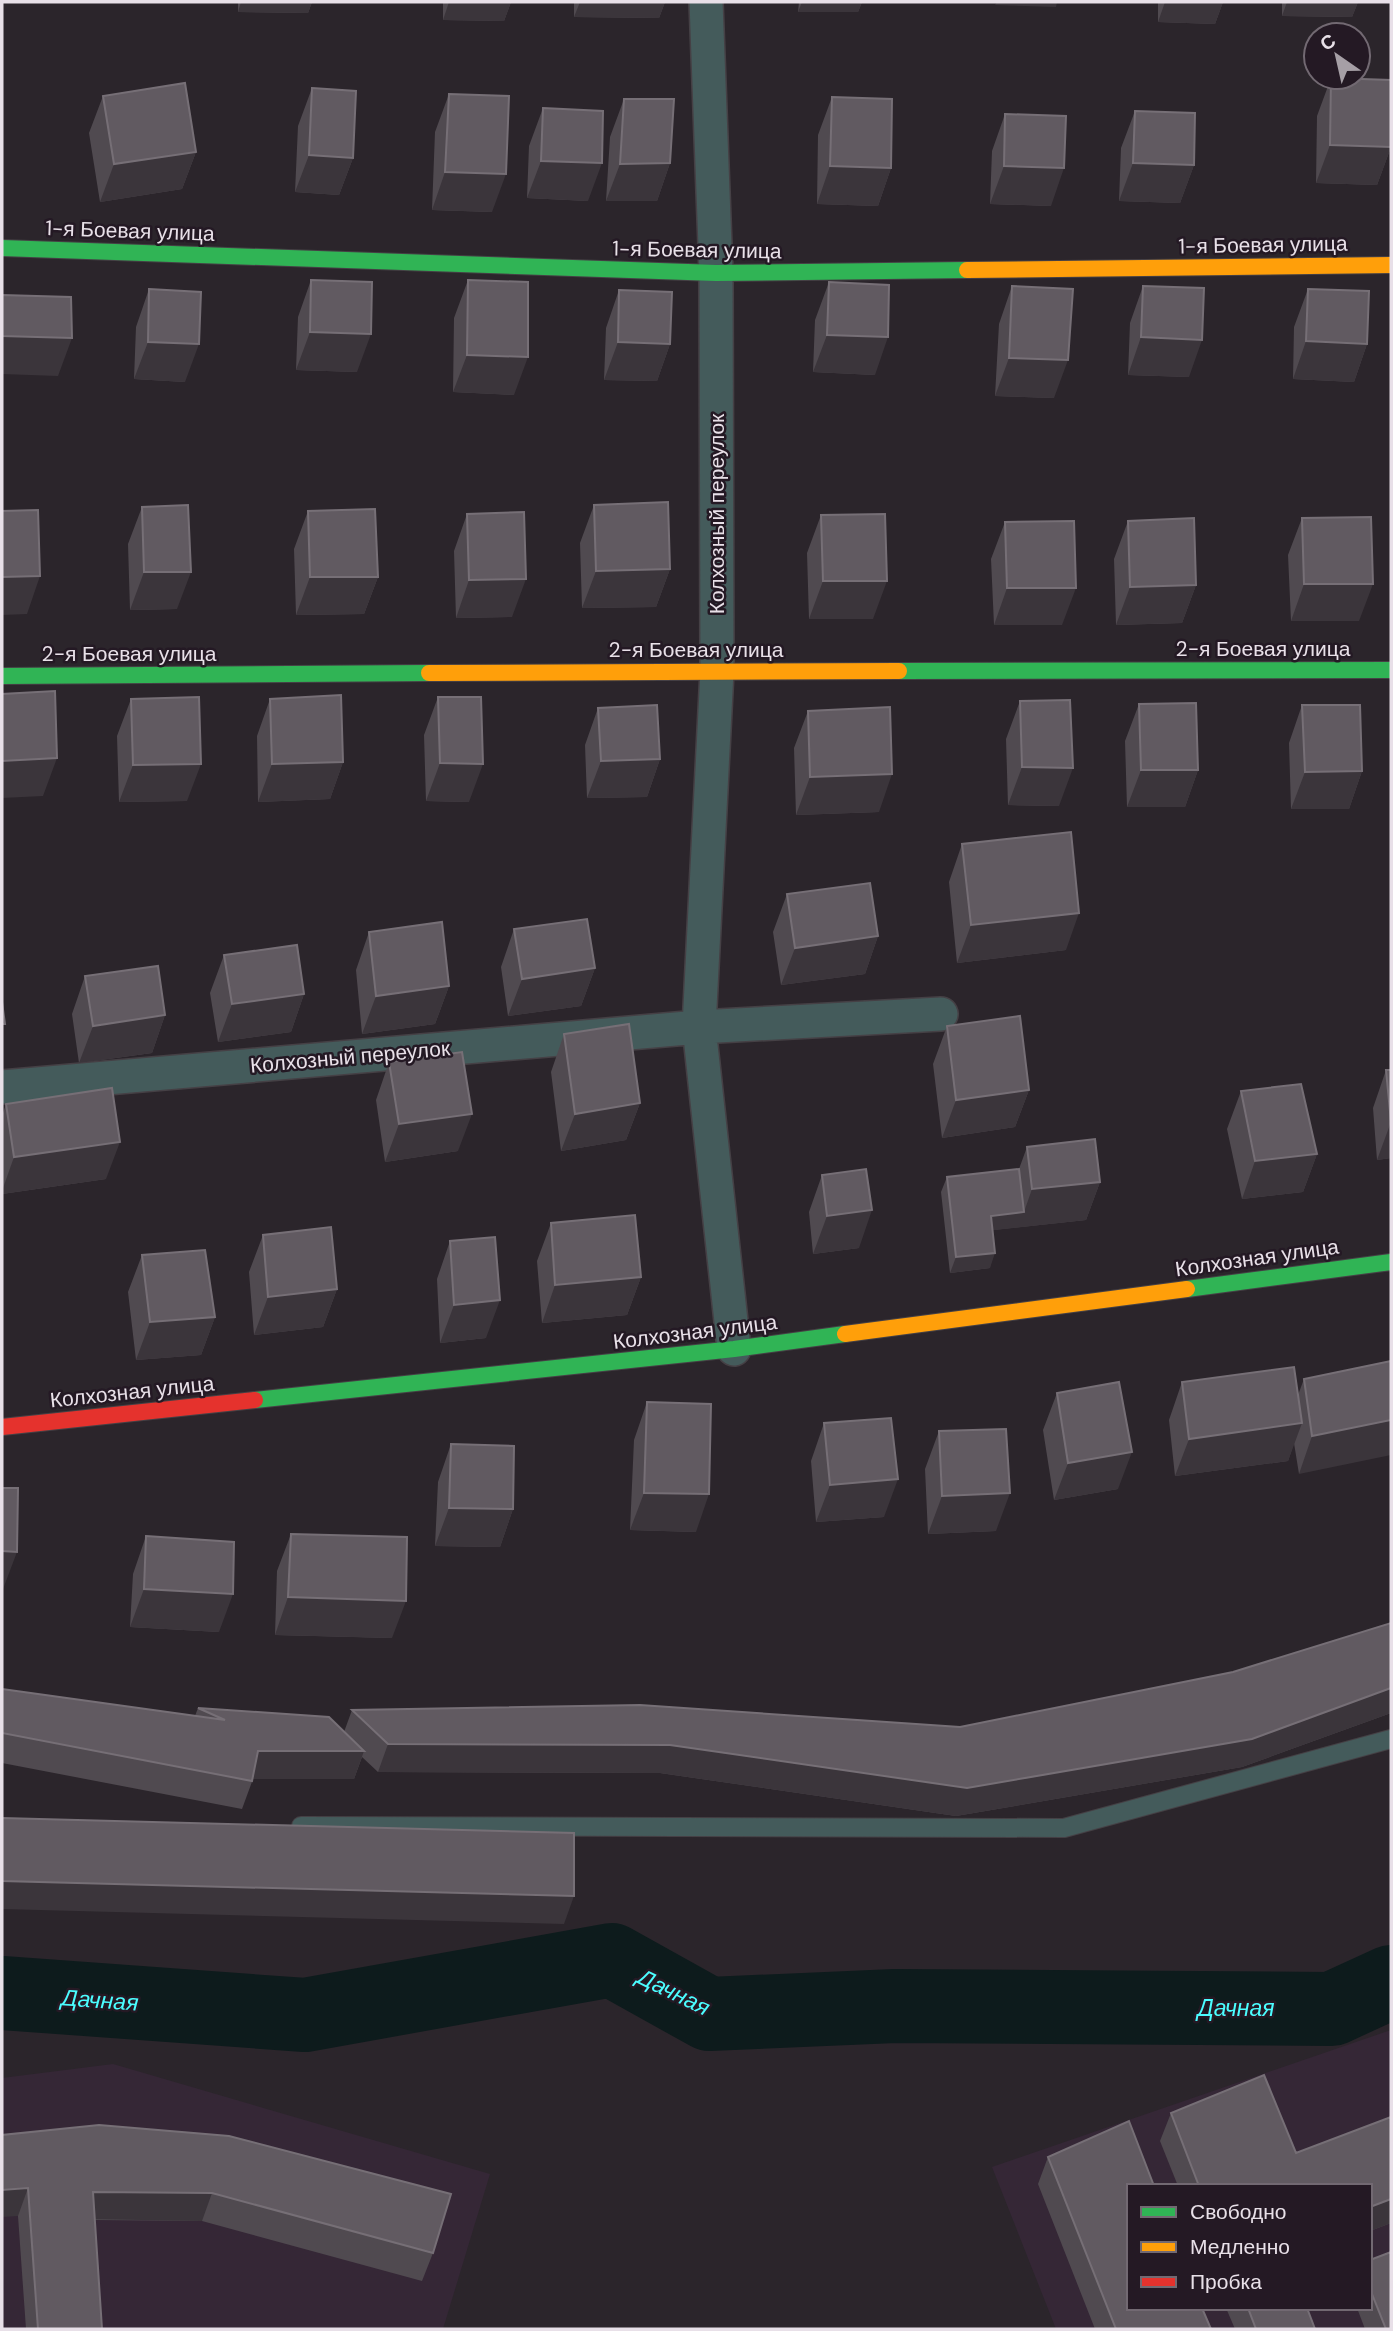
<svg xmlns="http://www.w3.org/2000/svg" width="1393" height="2331" viewBox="0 0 1393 2331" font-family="'DM Sans',sans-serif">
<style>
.built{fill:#352736;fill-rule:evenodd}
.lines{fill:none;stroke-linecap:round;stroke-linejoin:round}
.river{stroke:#0d1b1c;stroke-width:74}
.lane-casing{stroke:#454045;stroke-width:20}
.street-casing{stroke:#454045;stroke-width:36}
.fast-casing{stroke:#454045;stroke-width:18}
.slow-casing{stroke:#454045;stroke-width:18}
.jam-casing{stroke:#454045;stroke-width:18}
.lane{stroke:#445b5b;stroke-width:18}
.street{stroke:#445b5b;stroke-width:33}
.fast{stroke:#30b455;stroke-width:16}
.slow{stroke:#ff9f0a;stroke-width:16}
.jam{stroke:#e5322d;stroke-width:16}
.wall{fill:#504a50}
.shaded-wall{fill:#3b353b}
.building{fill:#615a61;stroke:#766f76;stroke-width:2}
.labels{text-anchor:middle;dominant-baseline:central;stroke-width:5;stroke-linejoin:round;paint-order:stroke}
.street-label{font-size:21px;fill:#e8e0e8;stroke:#241924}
.water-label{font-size:23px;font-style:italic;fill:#4bfdff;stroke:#241924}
</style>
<rect width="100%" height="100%" fill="#2b252b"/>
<path class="built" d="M1391 2030V2329H1056L992 2167ZM1129 2186H1370V2308H1129Z
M113 2064 490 2174 443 2329H2V2078Z"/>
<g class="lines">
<path class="river" d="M2 1993 305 2015 612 1960 709 2014 895 2006 1332 2009 1391 1982"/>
<g class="lane-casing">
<path id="lane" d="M301 1826 1064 1828 1391 1739"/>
</g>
<g class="street-casing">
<path id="street" d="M706 2 716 273 717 671 699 1027 734 1349
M2 1087 699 1027 941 1014"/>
</g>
<g class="fast-casing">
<path id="fast" d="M2 248 716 273 967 270
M899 671 1391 670
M2 676 429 673
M1187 1289 1391 1262
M255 1400 734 1349 845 1334"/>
</g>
<g class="slow-casing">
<path id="slow" d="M967 270 1391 265
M429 673 899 671
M845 1334 1187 1289"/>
</g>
<g class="jam-casing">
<path id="jam" d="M2 1427 255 1400"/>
</g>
<use href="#lane" class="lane"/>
<use href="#street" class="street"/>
<use href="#fast" class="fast"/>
<use href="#slow" class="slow"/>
<use href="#jam" class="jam"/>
</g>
<path class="wall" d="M238 2H312L308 13 238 12Z
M443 2H511L504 21 443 20Z
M574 2H665L659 18 574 17Z
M799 2H862L858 12H798Z
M1158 2H1223L1215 24 1158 22Z
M1282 2H1358L1352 17 1282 16Z
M1331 78 1391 147 1377 185 1316 183 1317 116Z
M312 88 353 158 339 195 295 192 298 126Z
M449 94 492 212 432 210 435 132Z
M103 96 196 152 182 189 100 202 89 133Z
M832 97 891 168 878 206 817 204 818 135Z
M624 99 670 163 657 201H606L610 137Z
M543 108 588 201 527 198 529 146Z
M1135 111 1194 165 1180 203 1119 201 1121 148Z
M1005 114 1051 206 990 204 992 151Z
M311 280 357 372 296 370 298 317Z
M468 280 514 395 453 392 454 318Z
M829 282 875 375 813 372 815 320Z
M1012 286 1054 398 995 396 999 324Z
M1143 286 1189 377 1128 375 1130 323Z
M149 289 185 382 134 379 136 327Z
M1308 289 1367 344 1354 382 1293 379 1294 327Z
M619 290 670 344 657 381 604 380 606 328Z
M594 505 670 569 656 607 582 608 580 543Z
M142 507 177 609 130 610 128 544Z
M308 511 378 577 364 614 296 615 294 549Z
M467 514 512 617 456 618 454 551Z
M821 515 873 619H809L807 553Z
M1302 518 1359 621H1291L1288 555Z
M1128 521 1196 585 1182 623 1116 625 1114 559Z
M1005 522 1062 625H994L991 559Z
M438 697 469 802 426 801 424 735Z
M131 699 187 801 119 802 117 736Z
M270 699 343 762 330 799 258 802 257 736Z
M1020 701 1059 806 1008 805 1006 739Z
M1139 704 1198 770 1185 807H1127L1125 741Z
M1302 705 1362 771 1349 809H1291L1289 743Z
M598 708 660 759 647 797 587 798 585 745Z
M808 711 879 812 796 815 794 748Z
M962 844 1066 950 957 963 949 882Z
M787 894 878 936 865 974 781 985 773 932Z
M514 929 595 968 581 1006 508 1016 501 967Z
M369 932 449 986 435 1024 362 1034 356 970Z
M224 955 304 994 291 1032 218 1042 210 993Z
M85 976 165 1015 152 1053 79 1063 72 1014Z
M947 1026 1029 1090 1015 1127 942 1138 933 1064Z
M564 1034 640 1103 626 1140 561 1151 551 1072Z
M389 1062 458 1151 385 1162 376 1100Z
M1386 1070H1391V1158L1377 1160 1373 1108Z
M1241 1091 1317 1154 1303 1192 1242 1199 1227 1129Z
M6 1104 106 1179 2 1194V1116Z
M1027 1147 1100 1182 1086 1220 993 1230 990 1268 950 1273 941 1192 947 1177 1019 1169Z
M822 1175 859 1248 813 1254 809 1212Z
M551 1223 641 1277 627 1315 542 1323 537 1261Z
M263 1235 337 1289 323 1327 254 1335 249 1272Z
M450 1241 486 1338 440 1343 437 1279Z
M142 1255 215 1317 201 1355 136 1360 128 1292Z
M1391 1361 1299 1474 1294 1443 1288 1461 1175 1476 1169 1420 1182 1382 1298 1395 1304 1379Z
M1057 1393 1118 1489 1054 1500 1043 1430Z
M647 1402 696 1532 630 1530 634 1440Z
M824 1423 884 1517 816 1522 811 1461Z
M939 1431 996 1531 928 1534 925 1469Z
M451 1444 513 1509 500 1547 435 1546 438 1482Z
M291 1534 392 1638 275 1635 277 1571Z
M146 1536 219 1632 130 1627 133 1574Z
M1391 1623V1713L1242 1767 956 1816 660 1773 378 1772 362 1757 354 1779H253L242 1809 2 1763V1689L195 1716 198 1708 344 1732 352 1710 960 1727 1233 1672Z
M1264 2075 1296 2153 1391 2117V2223L1370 2231V2186H1178L1160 2141 1171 2113Z
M2 2135 433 2253 422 2281 202 2221 95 2220 102 2329H26L18 2216Z
M1048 2157 1211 2329H1095L1038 2184Z
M1370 2260 1391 2329H1365L1357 2308H1370Z
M1226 2308H1307L1315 2329H1235Z"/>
<path class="shaded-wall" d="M68 2H133V3Z
M241 2H312L308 13 238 12Z
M449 2H511L504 21 443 20Z
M580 2H665L659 18 574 17Z
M802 2H862L858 12H798Z
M997 2H1057L1056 7 995 5Z
M1165 2H1223L1215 24 1158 22Z
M1287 2H1358L1352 17 1282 16Z
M1330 145 1391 147 1377 185 1316 183Z
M196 152 182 189 100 202 114 164Z
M309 155 353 158 339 195 295 192Z
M541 161 602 163 588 201 527 198Z
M670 163 657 201H606L620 164Z
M1133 163 1194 165 1180 203 1119 201Z
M830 166 891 168 878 206 817 204Z
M1004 166 1064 168 1051 206 990 204Z
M445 172 506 174 492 212 432 210Z
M310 332 371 334 357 372 296 370Z
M827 335 888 337 875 375 813 372Z
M2 336 72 338 58 376 2 374Z
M1141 337 1202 340 1189 377 1128 375Z
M1306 341 1367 344 1354 382 1293 379Z
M148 342 199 344 185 382 134 379Z
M618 342 670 344 657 381 604 380Z
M467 355 528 357 514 395 453 392Z
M1009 358 1068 360 1054 398 995 396Z
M670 569 656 607 582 608 596 571Z
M144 572H191L177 609 130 610Z
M40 576 27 614 2 615V577Z
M310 577H378L364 614 296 615Z
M526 579 512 617 456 618 469 580Z
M823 581H887L873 619H809Z
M1304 584H1373L1359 621H1291Z
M1196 585 1182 623 1116 625 1130 587Z
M1007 588H1076L1062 625H994Z
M57 758 43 796 2 798V761Z
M660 759 647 797 587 798 601 761Z
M343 762 330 799 258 802 272 764Z
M440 763 483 764 469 802 426 801Z
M201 764 187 801 119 802 133 765Z
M1022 767 1073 768 1059 806 1008 805Z
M1141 770H1198L1185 807H1127Z
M1362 771 1349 809H1291L1305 772Z
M892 774 879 812 796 815 810 777Z
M1079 913 1066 950 957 963 971 925Z
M878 936 865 974 781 985 795 948Z
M595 968 581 1006 508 1016 522 979Z
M449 986 435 1024 362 1034 376 996Z
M304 994 291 1032 218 1042 232 1004Z
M165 1015 152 1053 79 1063 93 1026Z
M1029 1090 1015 1127 942 1138 956 1100Z
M640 1103 626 1140 561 1151 575 1114Z
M472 1114 458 1151 385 1162 399 1124Z
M1391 1122V1158L1377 1160Z
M120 1142 106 1179 2 1194V1191L14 1157Z
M1317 1154 1303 1192 1242 1199 1255 1161Z
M1100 1182 1086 1220 986 1231 991 1216 1024 1212 1032 1189Z
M872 1210 859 1248 813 1254 827 1216Z
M995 1253 990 1268 950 1273 956 1257Z
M641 1277 627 1315 542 1323 555 1285Z
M337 1289 323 1327 254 1335 268 1297Z
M500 1300 486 1338 440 1343 454 1305Z
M215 1317 201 1355 136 1360 150 1322Z
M1391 1420V1455L1299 1474 1312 1436Z
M1302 1423 1288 1461 1175 1476 1189 1439Z
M1132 1452 1118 1489 1054 1500 1068 1463Z
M898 1479 884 1517 816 1522 830 1485Z
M644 1493 709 1494 696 1532 630 1530Z
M1010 1493 996 1531 928 1534 942 1496Z
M449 1508 513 1509 500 1547 435 1546Z
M2 1551 17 1552 3 1589H2Z
M144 1589 233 1594 219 1632 130 1627Z
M288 1597 406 1601 392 1638 275 1635Z
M1391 1688V1713L1242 1767 956 1816 660 1773 378 1772 388 1744 670 1745 967 1788Z
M258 1751H364L354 1779H248Z
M2 1881 574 1896 564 1924 2 1909Z
M28 2188 18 2216 2 2217V2190Z
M93 2192 212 2193 202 2221 83 2219Z
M1391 2199V2223L1370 2231V2207Z"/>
<path class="building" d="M1331 78 1391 80V147L1330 145Z
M185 83 196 152 114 164 103 96Z
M312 88 356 91 353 158 309 155Z
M449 94 509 96 506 174 445 172Z
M832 97 892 99 891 168 830 166Z
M624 99H674L670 163 620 164Z
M543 108 603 111 602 163 541 161Z
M1135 111 1195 113 1194 165 1133 163Z
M1005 114 1066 116 1064 168 1004 166Z
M311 280 372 282 371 334 310 332Z
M468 280 528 282V357L467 355Z
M829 282 889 285 888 337 827 335Z
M1012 286 1073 289 1068 360 1009 358Z
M1143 286 1204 288 1202 340 1141 337Z
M149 289 201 292 199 344 148 342Z
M1308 289 1369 291 1367 344 1306 341Z
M619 290 672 292 670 344 618 342Z
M2 295 71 297 72 338 2 336Z
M668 502 670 569 596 571 594 505Z
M188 505 191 572H144L142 507Z
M375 509 378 577H310L308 511Z
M38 510 40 576 2 577V511Z
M524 512 526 579 469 580 467 514Z
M885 514 887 581H823L821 515Z
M1371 517 1373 584H1304L1302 518Z
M1194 518 1196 585 1130 587 1128 521Z
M1074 521 1076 588H1007L1005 522Z
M55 691 57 758 2 761V694Z
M341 695 343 762 272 764 270 699Z
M199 697 201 764 133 765 131 699Z
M438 697H481L483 764 440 763Z
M1070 700 1073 768 1022 767 1020 701Z
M1196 703 1198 770H1141L1139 704Z
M657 705 660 759 601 761 598 708Z
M1302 705H1360L1362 771 1305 772Z
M890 707 892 774 810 777 808 711Z
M1071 832 1079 913 971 925 962 844Z
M870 883 878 936 795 948 787 894Z
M587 919 595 968 522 979 514 929Z
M442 922 449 986 376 996 369 932Z
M297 945 304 994 232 1004 224 955Z
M158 966 165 1015 93 1026 85 976Z
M2 1002 5 1024H2Z
M1020 1016 1029 1090 956 1100 947 1026Z
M629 1024 640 1103 575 1114 564 1034Z
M462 1052 472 1114 399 1124 389 1062Z
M1386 1070H1391V1122Z
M1301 1084 1317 1154 1255 1161 1241 1091Z
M112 1088 120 1142 14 1157 6 1104Z
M1095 1139 1100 1182 1032 1189 1027 1147Z
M866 1169 872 1210 827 1216 822 1175Z
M1019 1169 1024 1212 991 1216 995 1253 956 1257 947 1177Z
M635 1215 641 1277 555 1285 551 1223Z
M331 1227 337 1289 268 1297 263 1235Z
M495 1237 500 1300 454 1305 450 1241Z
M205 1250 215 1317 150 1322 142 1255Z
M1391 1361V1420L1312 1436 1304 1379Z
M1294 1367 1302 1423 1189 1439 1182 1382Z
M1119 1382 1132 1452 1068 1463 1057 1393Z
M647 1402 711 1404 709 1494 644 1493Z
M891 1418 898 1479 830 1485 824 1423Z
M1006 1429 1010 1493 942 1496 939 1431Z
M451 1444 514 1446 513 1509 449 1508Z
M2 1488H18L17 1552 2 1551Z
M291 1534 407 1537 406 1601 288 1597Z
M146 1536 234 1542 233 1594 144 1589Z
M1391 1623V1688L1252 1739 967 1788 670 1745 388 1744 352 1710 640 1705 960 1727 1233 1672Z
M2 1689 225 1720 198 1708 329 1717 364 1751H258L252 1781 2 1733Z
M2 1818 574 1833V1896L2 1881Z
M1264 2075 1296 2153 1391 2117V2199L1370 2207V2186H1199L1171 2113Z
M1129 2121 1154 2186H1129V2308H1202L1211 2329H1116L1048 2157Z
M99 2125 229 2136 451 2194 433 2253 212 2193 93 2192 102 2329H38L28 2188 2 2190V2135Z
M1391 2252V2329H1386L1370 2289V2260Z
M1248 2308H1307L1315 2329H1256Z"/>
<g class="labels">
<g class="street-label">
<text transform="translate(130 231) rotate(2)">1-я Боевая улица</text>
<text transform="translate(1263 245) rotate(-1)">1-я Боевая улица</text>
<text transform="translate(697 250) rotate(1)">1-я Боевая улица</text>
<text transform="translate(717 514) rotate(-90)">Колхозный переулок</text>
<text x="1263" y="649">2-я Боевая улица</text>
<text x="696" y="650">2-я Боевая улица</text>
<text x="129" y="654">2-я Боевая улица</text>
<text transform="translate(350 1057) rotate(-5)">Колхозный переулок</text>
<text transform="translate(1257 1258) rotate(-8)">Колхозная улица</text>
<text transform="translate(695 1332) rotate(-7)">Колхозная улица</text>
<text transform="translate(132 1392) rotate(-6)">Колхозная улица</text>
</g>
<g class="water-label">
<text transform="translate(674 1992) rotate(26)">Дачная</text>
<text transform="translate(100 2000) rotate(4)">Дачная</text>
<text x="1236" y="2008">Дачная</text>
</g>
</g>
<rect width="1393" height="2331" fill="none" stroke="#e8e0e8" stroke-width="7"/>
<rect x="1127" y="2184" width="245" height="126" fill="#241924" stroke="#726972" stroke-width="2"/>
<rect x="1141" y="2207" width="35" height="10" fill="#30b455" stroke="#726972" stroke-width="2"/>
<text x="1190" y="2219" font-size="21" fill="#e8e0e8">Свободно</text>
<rect x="1141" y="2242" width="35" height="10" fill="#ff9f0a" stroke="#726972" stroke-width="2"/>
<text x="1190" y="2254" font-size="21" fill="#e8e0e8">Медленно</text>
<rect x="1141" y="2277" width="35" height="10" fill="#e5322d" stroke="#726972" stroke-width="2"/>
<text x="1190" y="2289" font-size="21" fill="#e8e0e8">Пробка</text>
<g transform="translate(1337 56) rotate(326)"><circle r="33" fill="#241924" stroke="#726972" stroke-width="2"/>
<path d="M0-5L12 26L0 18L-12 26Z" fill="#a69fa6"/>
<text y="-10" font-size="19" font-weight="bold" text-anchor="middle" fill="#e8e0e8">С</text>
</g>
</svg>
